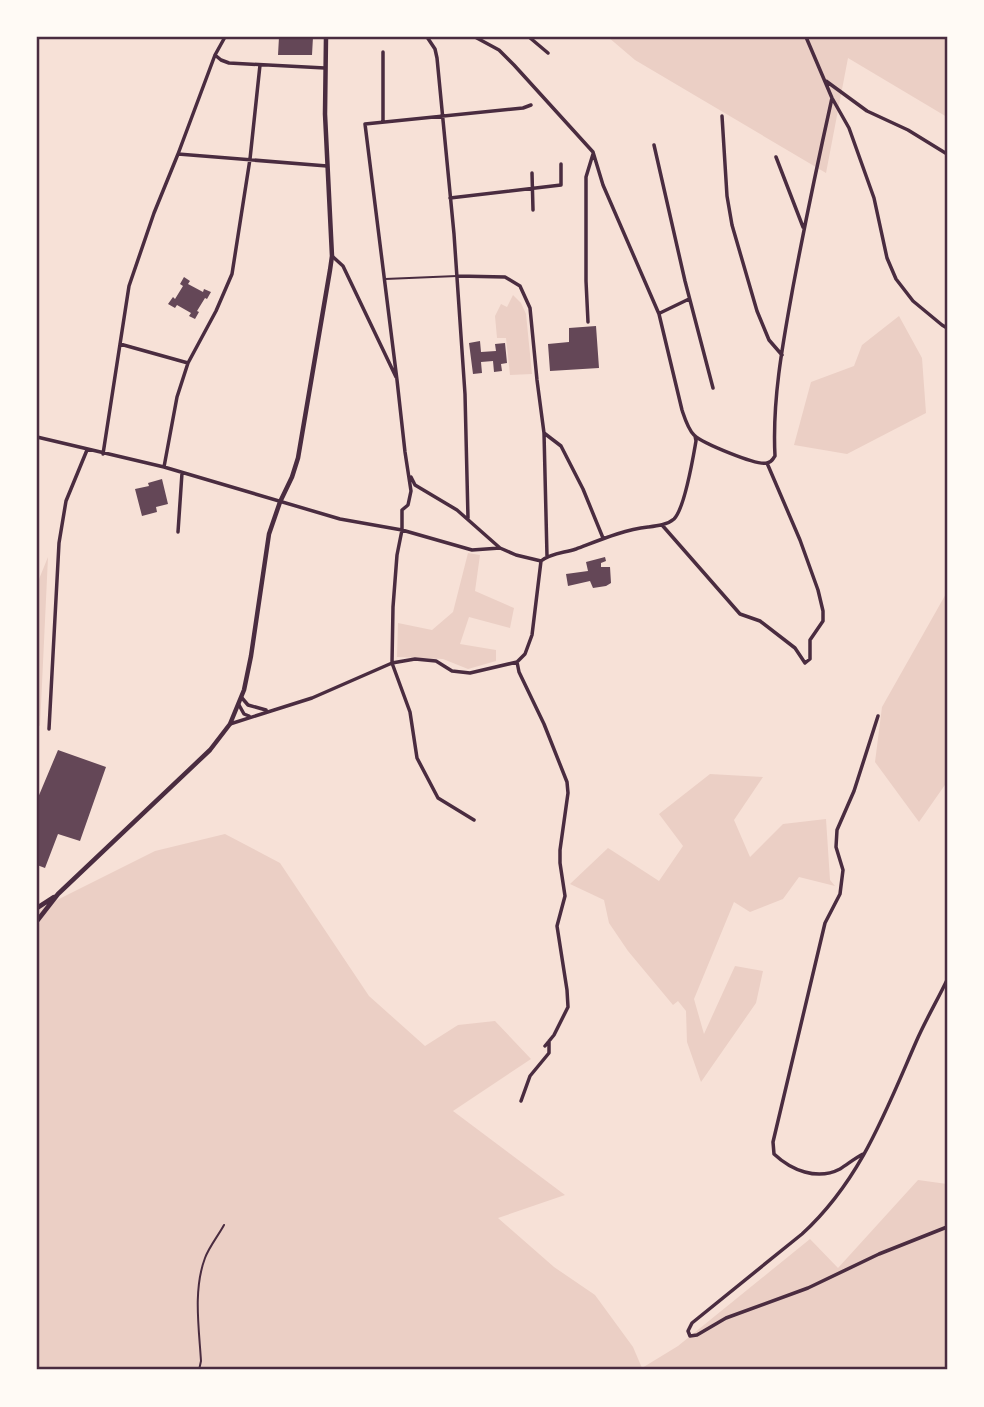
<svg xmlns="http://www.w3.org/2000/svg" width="984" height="1407" viewBox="0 0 984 1407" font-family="Poppins,sans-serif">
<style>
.green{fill:#ebcfc5}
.building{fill:#644757}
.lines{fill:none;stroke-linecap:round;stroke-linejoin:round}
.path{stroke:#4a2c40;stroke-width:2}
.service{stroke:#4a2c40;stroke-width:2}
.minor{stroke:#4a2c40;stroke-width:3.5}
.secondary{stroke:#4a2c40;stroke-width:4.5}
.neatline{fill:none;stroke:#4a2c40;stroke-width:2.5}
</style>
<rect width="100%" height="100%" fill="#f7e1d7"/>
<path class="green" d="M608 37H947V117L848 58 826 173 635 60Z
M513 295 521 303 526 314 532 374 510 375 506 338H497L495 316 501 304 507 307Z
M899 316 922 358 926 413 847 454 794 445 811 382 854 366 862 345Z
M468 553 480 555 475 591 514 608 510 628 469 617 460 644 496 650V661L468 669 443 659 397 657 398 623 432 630 453 612Z
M48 557 40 726 37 725V584Z
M947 592V782L919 822 875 762 882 707Z
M710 774 763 777 734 820 750 857 783 824 826 819 830 880 835 886 799 877 783 899 750 912 734 902 694 999 704 1034 735 966 763 971 756 1003 701 1082 687 1042 686 1011 678 1001 673 1005 628 951 609 923 604 900 570 884 608 848 659 881 683 846 659 814Z
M225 834 280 863 369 996 425 1046 458 1025 495 1021 531 1059 453 1111 565 1195 498 1218 554 1267 595 1295 633 1347 642 1368 678 1346 810 1239 838 1268 918 1180 947 1184V1370H37V910L155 851Z"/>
<path class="building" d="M279 37H313L312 55H278Z
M184 277 190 281 188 284 203 292 204 289 211 292 207 299 205 298 197 311 199 312 195 319 189 316 191 313 177 305 175 308 168 304 173 297 175 299 183 286 180 284Z
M596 326 599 368 550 371 548 344 569 342V328Z
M480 341 481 352 496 351 495 344 505 343 507 363 501 364 502 371 494 372 493 361 481 362 482 373 473 374 469 343Z
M162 479 168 504 156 507 157 512 142 516 135 489 149 486 148 483Z
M605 557 606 561 601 563V567H610L611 583 606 586 593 588 590 581 568 586 566 574 588 571 586 562Z
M58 750 106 767 80 841 58 834 45 868 37 865V800Z"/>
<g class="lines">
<path class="path" d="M199 1370 201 1361C199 1328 193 1290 205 1258 209 1247 218 1236 224 1225"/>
<path class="service" d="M385 279 457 276"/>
<path class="minor" d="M427 37 435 49 437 58 454 234 465 394 468 518
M475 37 499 50 514 65 593 152 603 185 659 314 682 410C685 419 688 429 694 435 702 443 757 466 767 463 772 462 772 460 775 456 772 400 783 342 793 287 805 223 818 161 832 98
M529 37 548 53
M806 37 832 98 849 128 874 198 887 258 896 279 913 301 942 325 947 328
M383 52V122
M215 55 221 60 229 63 325 68
M826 81 867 111 908 130 947 154
M722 116 727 196 732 225 757 311 769 340 782 355
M654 145 685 281 713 388
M178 154 215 55 225 37
M776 157 803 227
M532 173 533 210
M450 198 561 185V164
M332 256 343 266 396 377
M457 276 505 277 520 286 530 308 537 380 544 433 547 556
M660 313 689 299
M588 322 586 281V177L593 154
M120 344 188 363
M544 433 561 446 583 489 603 538
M37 437 164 467 340 519 402 530 472 550 500 548
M103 454 129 286 154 213 178 154 327 166
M164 467 177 397 188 363 216 311 232 274 250 159 260 65
M411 477 415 485 457 510 500 548 516 555 541 561C551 553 564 553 576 549 600 540 623 530 648 527 657 526 667 525 674 519 685 508 693 458 696 441L695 436
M662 525 740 614 760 621 795 648 805 663 810 659V640L823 621V611L818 590 800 540 767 463
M178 532 182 473
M517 662 519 672 544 724 567 782 568 793 560 850V863L565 896 557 926 567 990 568 1007 554 1035 545 1046
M242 698 248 705 266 710
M239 705 244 714 249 716
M230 724 312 698 392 663 415 659 436 661 452 671 470 673 517 662 525 654 532 635 541 561
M49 729 59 543 66 501 87 450
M474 820 438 798 417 758 410 712 392 663 393 607 397 555 402 530V510L408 505 411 491 405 452 397 380 365 124 523 108 531 105
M947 980C937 1001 925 1021 916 1042 885 1113 860 1181 802 1234L692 1323 688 1331 690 1336 697 1335 726 1318 808 1288 879 1254 947 1227
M521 1101 530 1076 549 1053V1041
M863 1154C855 1158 848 1164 840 1169 817 1181 791 1170 774 1154L773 1142 825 923 840 894 843 870 836 847 837 830 854 791 878 716"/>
<path class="secondary" d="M37 908 54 897
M37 921 58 894 210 750 230 724 244 690 251 656 269 534 280 502 292 477 298 458 330 270 332 256 325 114 326 37"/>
</g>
<rect width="984" height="1407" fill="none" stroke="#fffaf5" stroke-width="77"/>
<rect x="38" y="38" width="908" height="1330" class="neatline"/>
</svg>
